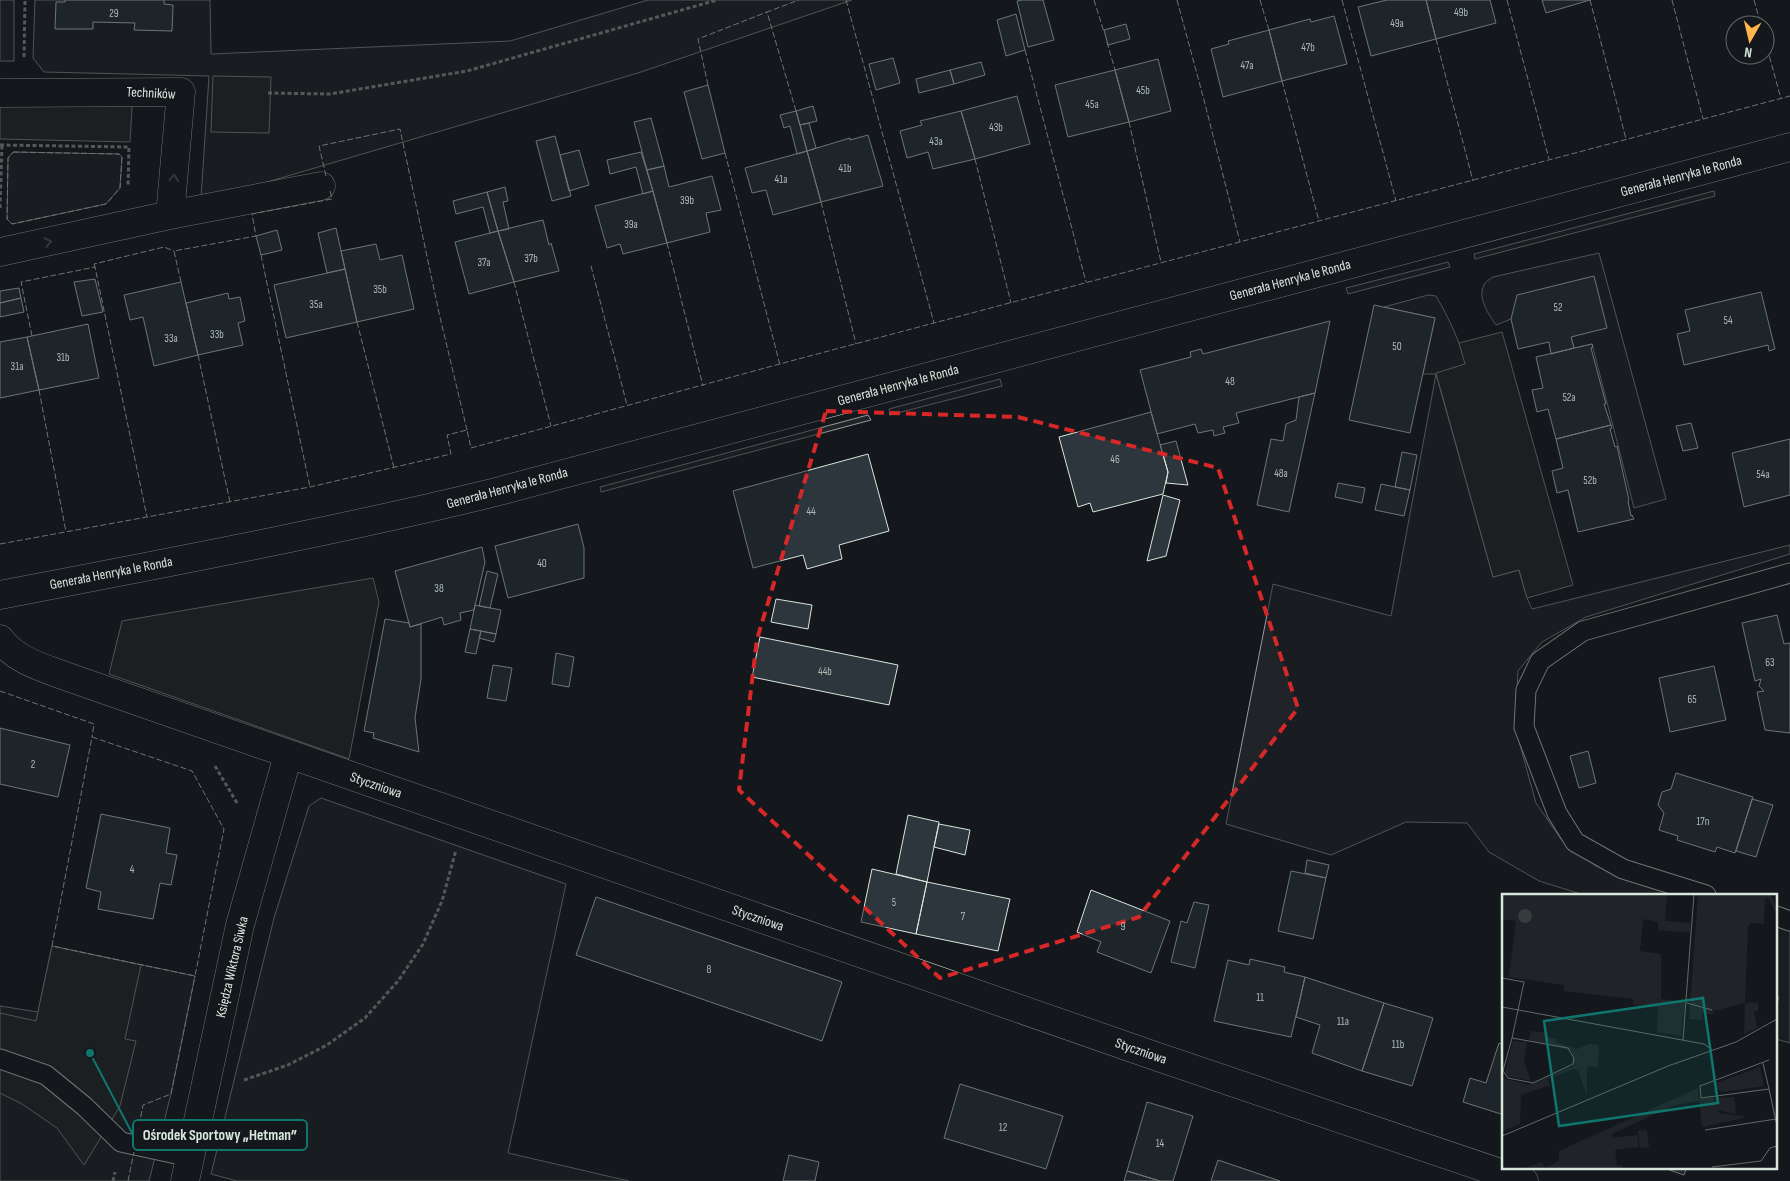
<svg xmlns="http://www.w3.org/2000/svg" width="1790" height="1181" viewBox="0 0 1790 1181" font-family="'Sofia Sans Condensed',sans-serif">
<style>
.green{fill:#202428;stroke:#939e99}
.parking{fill:#24282b;stroke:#939e99}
.building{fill:#2c363c;stroke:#d8e6dc}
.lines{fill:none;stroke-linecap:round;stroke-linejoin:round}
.service-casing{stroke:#d8e6dc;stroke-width:21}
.minor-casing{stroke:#d8e6dc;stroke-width:29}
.tertiary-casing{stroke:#d8e6dc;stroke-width:29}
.path{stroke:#9da8a2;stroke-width:3;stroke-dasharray:4 2.5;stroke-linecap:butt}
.service{stroke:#14181c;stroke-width:19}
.minor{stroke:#14181c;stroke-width:28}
.tertiary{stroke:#14181c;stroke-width:28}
.fence{stroke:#d8e6dc;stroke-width:1;stroke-dasharray:6 2.5;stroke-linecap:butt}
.oneway{stroke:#59605f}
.marked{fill:none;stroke:#d62828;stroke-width:4;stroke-dasharray:10 6;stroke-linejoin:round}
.labels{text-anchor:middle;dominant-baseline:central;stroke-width:4;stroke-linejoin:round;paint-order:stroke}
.number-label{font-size:11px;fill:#adbab4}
.street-label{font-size:14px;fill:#d8e6dc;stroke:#14181c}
.inset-road{fill:none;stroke:#626a69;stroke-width:1}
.view{fill:#0f766e;fill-opacity:0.15;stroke:#0f766e;stroke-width:2.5}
.inset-edge{fill:none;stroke:#d8e6dc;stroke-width:2.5}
.leader{fill:none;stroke:#0f766e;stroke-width:2}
.callout-dot{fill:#0f766e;stroke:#14181c;stroke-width:2}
.callout{fill:#14181c;stroke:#0f766e;stroke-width:2}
.callout-label{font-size:15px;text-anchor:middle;font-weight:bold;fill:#d8e6dc}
</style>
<rect width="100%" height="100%" fill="#14181c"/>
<path class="green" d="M0 0H14V61H0Z
M35 0H210L211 54 510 41 648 0H852L638 73 223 195 201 198 209 76 44 72 33 58Z
M13 152 119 154 122 157 120 188 106 204 12 224 7 219 8 158Z
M1714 191 1715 196 1475 259 1474 254Z
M1599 253 1666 499 1634 508 1592 344 1574 348 1571 337 1511 319 1496 325C1489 315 1477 298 1484 285 1485 282 1490 279 1493 277Z
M1448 262 1450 267 1348 294 1346 288Z
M1428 295 1436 296C1449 318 1459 340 1466 364L1436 374 1493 577 1519 570 1527 598 1532 609 1790 545V554L1586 617 1542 642 1518 671 1515 727 1536 803 1563 842 1596 866 1681 895H1584L1539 881 1489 852 1467 823 1406 822 1331 855 1226 824 1273 584 1391 616 1436 374H1423L1435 318 1384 307Z
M1000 379 1002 386 890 415 889 409Z
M868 415 871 420 601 492 600 487Z
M321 798 566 884 508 1153 629 1181H237L211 1174 274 918 309 806Z
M1776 927 1790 931V1043L1776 1039V1008L1779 997 1776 995Z
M52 946 195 976 171 1094 149 1181H0V1006L38 1012Z"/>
<path class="parking" d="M213 76 271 77 269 133 211 132Z
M133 91 130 142 0 139V93Z
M1502 332 1573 585 1527 598 1519 570 1493 577 1436 373 1465 364 1459 343Z
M373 578 379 602 349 759 109 674 122 621Z
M52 946 141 965 125 1039 136 1041 120 1106 84 1165 57 1128 22 1104 0 1093V1013L36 1021Z"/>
<path class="building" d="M65 0H164V4L173 5 172 31 134 30 135 23 93 22V29H55L56 2H65Z
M1022 0H1043L1054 40 1028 47 1017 1Z
M1387 0H1426L1436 39 1371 56 1358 7Z
M1426 0H1490L1496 23 1436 39Z
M1542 0H1590L1546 13Z
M1016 14 1025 50 1006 56 997 20Z
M1334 16 1347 64 1282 81 1269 30 1310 19 1311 22Z
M1126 24 1130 39 1108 45 1104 30Z
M1269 30 1282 81 1223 97 1211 49 1229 44 1228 41Z
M893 58 900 83 876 90 869 64Z
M1158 59 1171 111 1129 122 1115 70Z
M981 62 985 75 954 84 950 70Z
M950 70 954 84 919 93 916 79Z
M1115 70 1129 122 1068 137 1055 85Z
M708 85 725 153 702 159 684 92Z
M1017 96 1030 144 975 159 961 111Z
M813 106 817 121 800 125 796 111Z
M796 111 807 151 797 154 790 126 784 128 780 115Z
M961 111 975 159 933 169 928 152 907 158 900 131 922 125 920 121Z
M651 118 664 166 647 170 634 122Z
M809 123 816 148 807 151 800 125Z
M868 135 883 186 821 202 807 151 850 138V140Z
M555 136 571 196 552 201 536 141Z
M579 150 589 185 569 191 560 155Z
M807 151 821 202 773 215 766 190 752 193 745 168Z
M641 152 653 191 643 194 636 167 610 174 607 160Z
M664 166 669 187 712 176 721 210 706 213 710 232 667 243 647 170Z
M505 187 508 201 503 202 509 229 498 231 487 192Z
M653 191 667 243 623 254 620 244 607 248 595 206Z
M487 192 498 231 490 233 483 207 456 214 453 201Z
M543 220 549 245 551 243 559 271 514 282 498 231Z
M336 228 345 269 327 273 318 233Z
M277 230 282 250 261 255 256 236Z
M498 231 514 282 469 294 455 242Z
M376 244 380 260 402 255 414 309 357 322 341 251Z
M345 269 357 322 286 338 274 285Z
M1594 276 1607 328 1571 337 1574 348 1551 354 1549 342 1518 349 1511 319 1517 295Z
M95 279 103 312 82 316 74 282Z
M181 282 198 355 154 366 143 317 130 320 124 295Z
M19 288 21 298 0 303V291Z
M1761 292 1775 349 1769 351 1768 345 1684 365 1677 334 1690 331 1685 310Z
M228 293 229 299 240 297 245 321 238 323 243 345 198 355 186 303Z
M21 298 24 312 0 317V303Z
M1374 305 1435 318 1410 433 1349 420Z
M1330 321 1315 393 1236 413 1239 423 1223 427 1225 433 1214 436 1213 430 1198 433 1195 424 1157 434 1140 370 1191 357 1190 352 1201 349 1203 354Z
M88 324 99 378 39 390 27 337Z
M27 337 39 390 0 398V342Z
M1592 344 1593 347 1591 348 1606 404H1604L1611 425 1556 439 1548 409 1537 412 1532 390 1543 388 1536 357Z
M1315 393 1289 512 1257 505 1271 439 1283 441 1286 424 1296 420 1299 397Z
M1151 412 1168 472 1163 494 1093 512 1090 503 1078 507 1059 437Z
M1691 423 1698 448 1683 451 1676 426Z
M1611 425 1612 428 1610 429 1615 447 1617 446 1629 500 1628 501 1631 516 1632 515 1634 519 1578 532 1568 490 1557 493 1552 471 1563 468 1556 439Z
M1790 439V495L1744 507 1732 453Z
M1176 441 1188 485 1166 483 1168 472 1160 445Z
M1402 452 1417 455 1410 490 1395 487Z
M868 454 889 531 839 545 842 559 807 569 803 555 753 568 733 491Z
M1338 483 1365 488 1362 503 1335 497Z
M1381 484 1410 490 1404 516 1375 510Z
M1163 495 1180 500 1166 556 1147 561Z
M578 524 584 548V578L508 598 495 546Z
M482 547 485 562 474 610 460 613 461 620 444 625 442 617 410 627 395 571Z
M487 571 498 574 490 608 479 606Z
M776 599 812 605 808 629 771 622Z
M475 605 501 610 496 634 470 629Z
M1777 615 1784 644 1790 643V733L1765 730 1757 692 1764 691 1759 686 1761 679 1755 681 1742 623Z
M385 619 409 623 410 627 421 624V679L415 718 419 752 373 738 374 733 364 731Z
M470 629 481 631 476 654 465 652Z
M481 631 496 634 494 642 479 638Z
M760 637 898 665 889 705 752 677Z
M556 653 574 657 569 687 552 684Z
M493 665 512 668 506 701 487 698Z
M1714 666 1726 720 1670 732 1659 678Z
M0 728 70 745 58 797 0 784Z
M1588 751 1596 783 1579 788 1570 756Z
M1676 773 1753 797 1735 853 1717 847 1715 852 1677 840 1678 836 1659 830 1664 813 1658 805 1662 792 1671 789Z
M1752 799 1773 805 1756 857 1736 851Z
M101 814 170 828 166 853 177 855 171 885 160 883 153 919 98 909 101 892 86 888Z
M908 815 939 822 927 882 896 874Z
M939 824 970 830 965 855 934 847Z
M1307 860 1329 865 1326 878 1305 873Z
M872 869 927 882 916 934 861 922Z
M1291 871 1326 878 1313 939 1278 931Z
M927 882 1010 899 998 951 916 934Z
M1091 890 1170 921 1151 973 1097 952 1101 942 1077 932Z
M596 897 842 982 822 1041 576 955Z
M1194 902 1209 905 1195 968 1171 962 1181 921 1187 923Z
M1250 959 1285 967 1284 972 1305 977 1291 1037 1214 1021 1228 960 1249 965Z
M1305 977 1384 1003 1362 1071 1312 1053 1320 1025 1296 1017Z
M1384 1003 1433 1018 1412 1086 1362 1071Z
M1499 1043 1504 1045V1115L1463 1102 1470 1078 1486 1083Z
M960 1084 1063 1116 1046 1169 944 1138Z
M1147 1102 1193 1116 1173 1181H1160L1127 1171Z
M789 1155 819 1162 815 1181H783Z
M1218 1160 1280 1181H1211Z
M1661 1167H1687L1684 1175Z
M1127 1171 1160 1181H1124Z"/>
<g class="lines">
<g class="service-casing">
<path id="service" d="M1706 895 1623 869 1575 842 1557 813 1524 727 1526 690 1540 661 1583 631 1790 573
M1776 916 1790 921
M0 1059 46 1075 84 1106 121 1142 190 1157"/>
</g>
<g class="minor-casing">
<path id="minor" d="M0 93 181 92 170 215 0 252
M170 215 321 186
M0 639C16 661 44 668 68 677L1155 1056 1524 1181
M185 1181 240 925 288 755"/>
</g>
<g class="tertiary-casing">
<path id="tertiary" d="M0 595C166 563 332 532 496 492L1790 147"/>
</g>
<path class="path" d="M24 57 25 0
M268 93 330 94 467 71 717 0
M0 145 129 147 128 187
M0 208 2 145
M215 766 237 803
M244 1080 288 1065 327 1045 365 1018 398 981 423 944 442 901 456 850
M113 1181 115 1172"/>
<use href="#service" class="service"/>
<use href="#minor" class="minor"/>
<use href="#tertiary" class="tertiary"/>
<path class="fence" d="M846 0 934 323
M1094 0 1104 32
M1177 0 1204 100 1240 242
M1260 0 1269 30
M1342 0 1396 201
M1507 0 1549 159
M1590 0 1626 139
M1672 0 1703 119
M1754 0 1761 25
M1436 39 1473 181
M1765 40 1781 99
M1107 42 1115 70
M1025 50 1086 282
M1282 81 1319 221
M708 85 698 39 767 12
M796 111 767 12 799 0
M1129 122 1161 262
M13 152 119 154 122 157 120 188 106 204 12 224 7 219 8 158Z
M725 153 780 365
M975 159 1011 303
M326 176 319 146 400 129 439 313 467 430
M821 202 856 344
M667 243 703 386
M261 255 310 487
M591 266 627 405
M95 267 94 264 164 247 174 251
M181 282 174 251 256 236 252 214 332 199 330 191
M514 282 551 426
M357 322 394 468
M32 336 21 282 95 267 147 517
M198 355 230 502
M39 390 66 532
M0 544 310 487 451 454 447 435 467 430 471 448 787 362 1790 96
M0 691 94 724 92 737
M92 737 192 771 224 829 195 976 52 946Z
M136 1142 143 1105 171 1094 195 976
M128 1181 134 1152"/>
</g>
<defs><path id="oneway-chevron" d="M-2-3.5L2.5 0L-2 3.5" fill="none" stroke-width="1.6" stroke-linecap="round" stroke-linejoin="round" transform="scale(1.25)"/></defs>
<g class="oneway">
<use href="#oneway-chevron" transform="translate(174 178) rotate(-85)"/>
<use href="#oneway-chevron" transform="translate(48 242) rotate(-12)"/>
</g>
<path d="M0 0H1790V1181H0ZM826 411 1018 417 1218 468 1298 708 1139 917 940 978 739 790 757 639Z" fill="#14181c" fill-opacity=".55" fill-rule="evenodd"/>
<path class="marked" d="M826 411 1018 417 1218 468 1298 708 1139 917 940 978 739 790 757 639Z"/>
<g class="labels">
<g class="number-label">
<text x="1461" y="12">49b</text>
<text x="114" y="13">29</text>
<text x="1397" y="23">49a</text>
<text x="1308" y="47">47b</text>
<text x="1247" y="65">47a</text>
<text x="1143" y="90">45b</text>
<text x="1092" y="104">45a</text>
<text x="996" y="127">43b</text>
<text x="936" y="141">43a</text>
<text x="845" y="168">41b</text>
<text x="781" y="179">41a</text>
<text x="687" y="200">39b</text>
<text x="631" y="224">39a</text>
<text x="531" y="258">37b</text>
<text x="484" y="262">37a</text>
<text x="380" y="289">35b</text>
<text x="316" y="304">35a</text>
<text x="1558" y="307">52</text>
<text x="1728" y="320">54</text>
<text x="217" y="334">33b</text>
<text x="171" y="338">33a</text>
<text x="1397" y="346">50</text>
<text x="63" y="357">31b</text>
<text x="17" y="366">31a</text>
<text x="1230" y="381">48</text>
<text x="1569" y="397">52a</text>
<text x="1115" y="459">46</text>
<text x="1281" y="473">48a</text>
<text x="1763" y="474">54a</text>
<text x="1590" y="480">52b</text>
<text x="811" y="511">44</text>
<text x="542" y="563">40</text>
<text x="439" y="588">38</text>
<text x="1770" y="662">63</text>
<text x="825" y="671">44b</text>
<text x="1692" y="699">65</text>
<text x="33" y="764">2</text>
<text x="1703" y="821">17n</text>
<text x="132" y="869">4</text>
<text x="894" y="902">5</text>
<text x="963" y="916">7</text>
<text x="1123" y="926">9</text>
<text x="709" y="969">8</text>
<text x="1260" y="997">11</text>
<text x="1343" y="1021">11a</text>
<text x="1398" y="1044">11b</text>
<text x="1003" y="1127">12</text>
<text x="1160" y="1143">14</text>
</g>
<g class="street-label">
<text transform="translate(151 93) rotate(3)">Techników</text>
<text transform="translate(1681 176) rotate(-15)">Generała Henryka le Ronda</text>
<text transform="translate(1290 280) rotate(-15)">Generała Henryka le Ronda</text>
<text transform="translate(898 385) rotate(-15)">Generała Henryka le Ronda</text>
<text transform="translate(507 488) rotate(-15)">Generała Henryka le Ronda</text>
<text transform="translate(111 573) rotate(-11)">Generała Henryka le Ronda</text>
<text transform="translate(376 785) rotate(19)">Styczniowa</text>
<text transform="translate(758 918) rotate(19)">Styczniowa</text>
<text transform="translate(232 967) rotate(-77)">Księdza Wiktora Siwka</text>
<text transform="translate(1141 1051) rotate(19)">Styczniowa</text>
</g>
</g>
<g transform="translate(1502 894)">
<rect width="275" height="275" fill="#14181c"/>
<path d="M0 0H165L163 27 188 29 189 39 156 36V28L141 25 138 57 159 60V105L183 108 179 142 155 138 156 113 131 111V105L62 97V91L7 83 14 27 0 25ZM196 0H268L275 14V21L266 4H263L262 30 249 29 246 32 243 109 256 108V117H252L255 134 242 140 243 109 211 117V120H200V126L187 125ZM29 137 46 139V143L54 145V148L75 155 87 150 97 151 96 173 85 172V199H89H84L76 177 72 175 46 185 48 191 19 201 18 230 0 237V184L27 191 71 172 70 157 27 146ZM11 147 25 148 22 167 29 187 5 182 3 178ZM258 173 262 192 221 198 215 195 214 189ZM196 194 197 205 211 204 217 219 241 222 242 224 200 233 197 207 170 212 110 240 111 244 135 241 137 253 113 256 115 272 120 271 121 275H20L40 268 43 274 57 267V257ZM232 203 234 220 216 216 214 204ZM145 236 147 253 138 254 136 237Z" fill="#202428"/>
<path d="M16 22a7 7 0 1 1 14 0a7 7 0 1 1-14 0Z" fill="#363b3e"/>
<path class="inset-road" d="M0 84 22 88 10 144 66 154 72 164 71 170 31 189 6 184 1 177 10 144M185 109 210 116M0 113 202 150 210 156M181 146 192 0M267 166 198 192 199 204 267 195 275 232M261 169 267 195M203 236 274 225M0 242 166 172 234 148 275 125M210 273 259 267 268 254 275 252"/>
<path class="view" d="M201 104 216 209 57 232 42 127Z"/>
<rect width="275" height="275" class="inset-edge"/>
</g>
<path class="leader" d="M90 1053L133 1135"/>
<circle class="callout-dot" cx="90" cy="1053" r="5"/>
<rect class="callout" x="133" y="1120" width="174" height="30" rx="5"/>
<g class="callout-label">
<text x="220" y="1140">Ośrodek Sportowy „Hetman”</text>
</g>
<g transform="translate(1750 40) rotate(188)"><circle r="24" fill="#14181c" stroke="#626a69"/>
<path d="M0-4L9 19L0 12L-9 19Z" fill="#ffb74d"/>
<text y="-8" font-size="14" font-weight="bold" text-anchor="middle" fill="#d8e6dc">N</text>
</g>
</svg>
